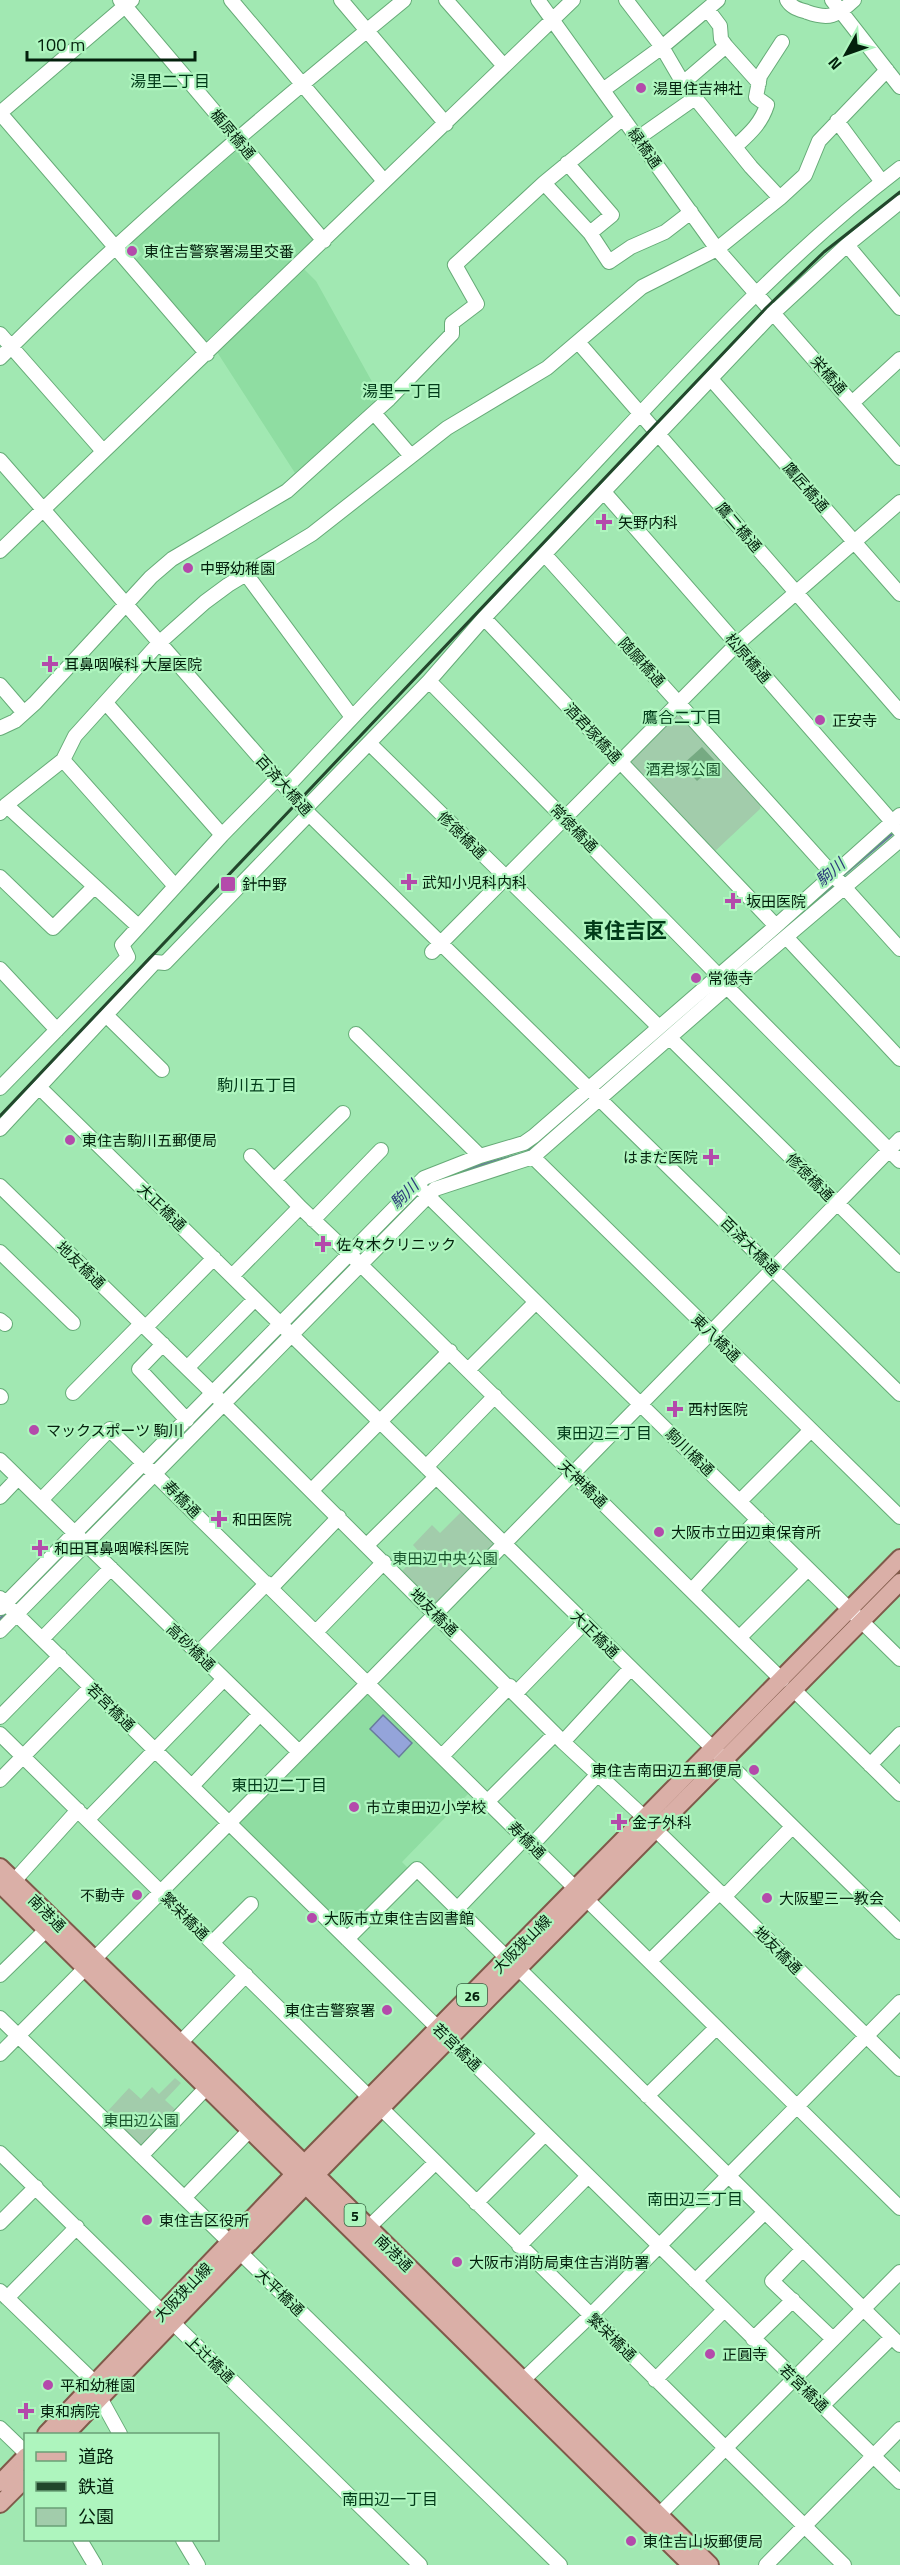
<svg xmlns="http://www.w3.org/2000/svg" width="900" height="2565" viewBox="0 0 900 2565" font-family="'Titillium Web','Noto Sans JP',sans-serif">
<style>
.built{fill:#8fdda2}
.green{fill:#a2ccab}
.forest{fill:#76aa82}
.water{fill:#94a4da;stroke:#687c9c;stroke-width:1.5}
.lines{fill:none;stroke-linecap:round;stroke-linejoin:round}
.stream{stroke:#687c9c;stroke-width:3}
.minor-casing{stroke:#66ab77;stroke-width:16}
.major-casing{stroke:#7f5a4a;stroke-width:20}
.minor{stroke:#fff;stroke-width:14}
.major{stroke:#daafa7;stroke-width:16}
.rail{stroke:#22472c;stroke-width:3}
.poi-dot{fill:#b44aab;stroke:#aef5be;stroke-width:2}
.labels{text-anchor:middle;dominant-baseline:central;stroke-width:4.5;stroke-linejoin:round;paint-order:stroke}
.shield{fill:#aef5be;stroke:#366041;stroke-width:1.5}
.shield-label{font-size:14px;font-weight:bold;fill:#03200c}
.poi-label{font-size:15px;fill:#03200c;stroke:#aef5be;text-anchor:start}
.street-label{font-size:15px;fill:#03200c;stroke:#aef5be}
.park-label{font-size:15px;fill:#1a542d;stroke:#aef5be}
.neighbourhood-label{font-size:16px;fill:#013b19;stroke:#aef5be}
.water-label{font-size:16px;font-style:italic;fill:#2b397a;stroke:#aef5be}
.district-label{font-size:21px;font-weight:bold;fill:#013b19;stroke:#aef5be}
</style>
<rect width="100%" height="100%" fill="#a1e8b2"/>
<path class="built" d="M236 151 244 152 314 238 313 242 206 341 135 260 142 254 131 242Z
M304 269 316 281 380 396 295 473 217 352Z
M367 1694 469 1793 402 1862 410 1870 350 1930 345 1931 239 1827 238 1821 363 1695Z"/>
<path class="green" d="M676 716 685 717 761 802 760 809 713 853 632 767V760Z
M462 1511 494 1541 493 1545 436 1603 431 1604 400 1573 420 1553 413 1545 432 1525 440 1533Z
M175 2078 181 2083 165 2100 177 2111 143 2147 139 2148 105 2114 129 2088 141 2099 152 2087 159 2094Z"/>
<path class="forest" d="M702 747 717 763 697 781 682 765Z"/>
<path class="water" d="M383 1715 412 1743 399 1757 370 1729Z"/>
<g class="lines">
<path class="stream" d="M842 876 894 832
M725 979 835 883
M626 1067 659 1037
M437 1181 481 1165 526 1153 558 1126
M358 1258 420 1194
M290 1326 353 1263
M221 1397 231 1387
M153 1465 216 1402
M83 1535 146 1472
M26 1592 76 1542
M0 1619 7 1612"/>
<g class="minor-casing">
<path id="minor" d="M120 0 324 241
M132 0 0 113 207 354
M231 0 384 181
M341 0 446 124
M446 0 504 66
M538 0 717 249 900 458
M626 0 662 47 718 0
M787 0C792 8 798 9 807 12 829 20 837 16 854 0
M832 0 900 87
M708 10 720 26 721 39 726 46 759 83
M726 46 683 83 751 167 780 198
M603 90 662 47 683 83
M837 121 882 182
M638 138 695 98
M735 147C749 134 761 124 767 105L756 97 760 76 782 42
M567 163 612 215 590 233
M544 183 590 233 609 262 631 247 665 232 691 212
M847 245 900 308
M0 334 103 451
M578 342 900 712
M0 358C127 230 265 114 404 0
M711 379 900 594
M852 403 900 359
M374 413 411 456
M0 460 309 814 900 1394
M604 492 900 831
M0 551 573 0
M546 556 900 949
M246 574 352 717
M484 618 776 926
M429 681 714 971 727 987 900 1161
M0 685 24 713
M106 703 222 835
M0 728 15 721 35 703 151 577 172 559 287 491 389 399 452 334V323L477 304 455 265 544 183 623 118
M369 743 659 1027
M63 760 175 886
M286 788C385 682 485 578 585 473 685 366 783 257 900 168
M6 805 138 926
M305 809 429 681 484 618 771 315 847 245 900 202
M0 813 6 805 63 760 75 736 159 643 205 602 228 585 312 534 447 428 547 368 642 287 717 249 780 198 805 175 819 141 887 70
M0 877 53 928 94 887
M787 938 900 1059
M432 952 736 645 900 502
M0 969 57 1030
M106 1015 162 1070
M356 1034 480 1156
M670 1038 900 1265
M39 1087 900 1932
M0 1088 128 957 122 945 222 835 277 779
M0 1129 155 962 165 963 309 814
M251 1156 300 1207 361 1265 782 1680
M533 1157 900 1517
M274 1180 343 1113
M0 1186 224 1404 563 1742 646 1819
M422 1190 900 1659
M313 1220 381 1150
M0 1252 73 1323
M232 1276 300 1207
M0 1320 5 1324
M146 1327 214 1258
M163 1344 139 1369 187 1420
M187 1368 255 1299
M468 1370 536 1302
M73 1393 141 1324
M0 1396 1 1397
M115 1435 900 2208
M0 1460 299 1752
M426 1467 495 1396
M312 1490 450 1351
M0 1497 18 1478
M41 1500 110 1429
M740 1501 811 1430
M367 1545 436 1477
M271 1588 339 1517
M692 1590 758 1519
M0 1598 900 2482
M1 1608 424 1178 480 1156 524 1143 534 1136 776 926 900 815
M0 1631 435 1189 533 1157 727 987 900 840
M316 1632 384 1562
M740 1637 808 1569
M42 1639 111 1568
M198 1653 267 1583
M794 1690 900 1794
M516 1693 584 1623
M0 1717 60 1656
M0 1734 370 2098
M563 1742 631 1668
M442 1756 510 1686
M870 1765 900 1734
M0 1780 91 1687
M192 1786 260 1714
M488 1801 555 1734
M88 1819 224 1679
M656 1830 900 2069
M532 1845 598 1774
M14 1881 78 1810
M724 1897 792 1827
M457 1909 525 1838
M347 1939 417 1869 508 1959
M213 1942 251 1904
M650 1961 720 1892
M519 1969 900 2345
M0 1975 46 1930
M0 2018 560 2565
M180 2043 246 1975
M0 2054 367 1684 900 1139
M647 2096 716 2028
M381 2108 844 2565
M0 2153 420 2565
M141 2156 206 2088
M184 2198 249 2131
M476 2203 545 2134
M0 2223 36 2187
M368 2228 435 2163
M519 2246 588 2176
M803 2249 772 2281 833 2339
M695 2281 765 2212
M0 2291 88 2376 120 2434
M7 2298 77 2227
M753 2339 793 2300
M655 2380 724 2310
M519 2387 523 2380 590 2316 900 2002
M822 2406 892 2337
M0 2428 26 2453
M659 2515 900 2272
M80 2540 95 2565
M183 2540 198 2565
M766 2565 900 2429"/>
</g>
<g class="major-casing">
<path id="major" d="M0 1867 315 2174 710 2565
M0 1884 691 2565
M46 2434 304 2164 900 1558
M66 2434C340 2146 621 1865 900 1582
M0 2483 26 2456
M0 2504 26 2478"/>
</g>
<use href="#minor" class="minor"/>
<use href="#major" class="major"/>
<path class="rail" d="M0 1116 766 308 824 252 900 192"/>
</g>
<g class="poi-dot">
<circle cx="641" cy="88" r="6"/>
<circle cx="132" cy="251" r="6"/>
<path d="M601 513h6v6h6v6h-6v6h-6v-6h-6v-6h6z"/>
<circle cx="188" cy="568" r="6"/>
<path d="M47 655h6v6h6v6h-6v6h-6v-6h-6v-6h6z"/>
<circle cx="820" cy="720" r="6"/>
<path d="M406 873h6v6h6v6h-6v6h-6v-6h-6v-6h6z"/>
<rect x="220" y="876" width="16" height="16" rx="3"/>
<path d="M730 892h6v6h6v6h-6v6h-6v-6h-6v-6h6z"/>
<circle cx="696" cy="978" r="6"/>
<circle cx="70" cy="1140" r="6"/>
<path d="M708 1148h6v6h6v6h-6v6h-6v-6h-6v-6h6z"/>
<path d="M320 1235h6v6h6v6h-6v6h-6v-6h-6v-6h6z"/>
<path d="M672 1400h6v6h6v6h-6v6h-6v-6h-6v-6h6z"/>
<circle cx="34" cy="1430" r="6"/>
<path d="M216 1510h6v6h6v6h-6v6h-6v-6h-6v-6h6z"/>
<circle cx="659" cy="1532" r="6"/>
<path d="M37 1539h6v6h6v6h-6v6h-6v-6h-6v-6h6z"/>
<circle cx="754" cy="1770" r="6"/>
<circle cx="354" cy="1807" r="6"/>
<path d="M616 1813h6v6h6v6h-6v6h-6v-6h-6v-6h6z"/>
<circle cx="137" cy="1895" r="6"/>
<circle cx="767" cy="1898" r="6"/>
<circle cx="312" cy="1918" r="6"/>
<circle cx="387" cy="2010" r="6"/>
<circle cx="147" cy="2220" r="6"/>
<circle cx="457" cy="2262" r="6"/>
<circle cx="710" cy="2354" r="6"/>
<circle cx="48" cy="2385" r="6"/>
<path d="M23 2402h6v6h6v6h-6v6h-6v-6h-6v-6h6z"/>
<circle cx="631" cy="2541" r="6"/>
</g>
<g class="labels">
<g class="shield">
<rect x="457" y="1984" width="30" height="22" rx="4.5"/>
<rect x="344.5" y="2204" width="21" height="22" rx="4.5"/>
</g>
<g class="shield-label">
<text x="472" y="1995">26</text>
<text x="355" y="2215">5</text>
</g>
<g class="poi-label">
<text x="653" y="88">湯里住吉神社</text>
<text x="144" y="251">東住吉警察署湯里交番</text>
<text x="618" y="522">矢野内科</text>
<text x="200" y="568">中野幼稚園</text>
<text x="64" y="664">耳鼻咽喉科 大屋医院</text>
<text x="832" y="720">正安寺</text>
<text x="422" y="882">武知小児科内科</text>
<text x="242" y="884">針中野</text>
<text x="746" y="901">坂田医院</text>
<text x="708" y="978">常徳寺</text>
<text x="82" y="1140">東住吉駒川五郵便局</text>
<text x="698" y="1157" text-anchor="end">はまだ医院</text>
<text x="336" y="1244">佐々木クリニック</text>
<text x="688" y="1409">西村医院</text>
<text x="46" y="1430">マックスポーツ 駒川</text>
<text x="232" y="1519">和田医院</text>
<text x="671" y="1532">大阪市立田辺東保育所</text>
<text x="54" y="1548">和田耳鼻咽喉科医院</text>
<text x="742" y="1770" text-anchor="end">東住吉南田辺五郵便局</text>
<text x="366" y="1807">市立東田辺小学校</text>
<text x="632" y="1822">金子外科</text>
<text x="125" y="1895" text-anchor="end">不動寺</text>
<text x="779" y="1898">大阪聖三一教会</text>
<text x="324" y="1918">大阪市立東住吉図書館</text>
<text x="375" y="2010" text-anchor="end">東住吉警察署</text>
<text x="159" y="2220">東住吉区役所</text>
<text x="469" y="2262">大阪市消防局東住吉消防署</text>
<text x="722" y="2354">正圓寺</text>
<text x="60" y="2385">平和幼稚園</text>
<text x="40" y="2411">東和病院</text>
<text x="643" y="2541">東住吉山坂郵便局</text>
</g>
<g class="street-label">
<text transform="translate(233 134) rotate(50)">楯原橋通</text>
<text transform="translate(645 148) rotate(55)">緑橋通</text>
<text transform="translate(829 375) rotate(49)">栄橋通</text>
<text transform="translate(806 487) rotate(49)">鷹匠橋通</text>
<text transform="translate(739 527) rotate(49)">鷹二橋通</text>
<text transform="translate(748 658) rotate(49)">松原橋通</text>
<text transform="translate(642 662) rotate(48)">随願橋通</text>
<text transform="translate(593 733) rotate(47)">酒君塚橋通</text>
<text transform="translate(284 785) rotate(48)">百済大橋通</text>
<text transform="translate(574 828) rotate(46)">常徳橋通</text>
<text transform="translate(462 835) rotate(44)">修徳橋通</text>
<text transform="translate(810 1177) rotate(45)">修徳橋通</text>
<text transform="translate(162 1207) rotate(44)">大正橋通</text>
<text transform="translate(750 1246) rotate(45)">百済大橋通</text>
<text transform="translate(81 1265) rotate(44)">地友橋通</text>
<text transform="translate(716 1338) rotate(44)">東八橋通</text>
<text transform="translate(690 1452) rotate(44)">駒川橋通</text>
<text transform="translate(583 1484) rotate(44)">天神橋通</text>
<text transform="translate(182 1499) rotate(45)">寿橋通</text>
<text transform="translate(434 1612) rotate(45)">地友橋通</text>
<text transform="translate(595 1634) rotate(45)">大正橋通</text>
<text transform="translate(191 1647) rotate(44)">高砂橋通</text>
<text transform="translate(111 1707) rotate(45)">若宮橋通</text>
<text transform="translate(527 1840) rotate(45)">寿橋通</text>
<text transform="translate(47 1913) rotate(45)">南港通</text>
<text transform="translate(185 1916) rotate(45)">繁栄橋通</text>
<text transform="translate(522 1944) rotate(-45)">大阪狭山線</text>
<text transform="translate(778 1950) rotate(45)">地友橋通</text>
<text transform="translate(457 2047) rotate(44)">若宮橋通</text>
<text transform="translate(394 2253) rotate(44)">南港通</text>
<text transform="translate(183 2292) rotate(-46)">大阪狭山線</text>
<text transform="translate(280 2292) rotate(44)">大平橋通</text>
<text transform="translate(612 2337) rotate(44)">繁栄橋通</text>
<text transform="translate(210 2359) rotate(44)">上辻橋通</text>
<text transform="translate(804 2388) rotate(44)">若宮橋通</text>
</g>
<g class="park-label">
<text x="683" y="769">酒君塚公園</text>
<text x="445" y="1558">東田辺中央公園</text>
<text x="141" y="2120">東田辺公園</text>
</g>
<g class="neighbourhood-label">
<text x="170" y="81">湯里二丁目</text>
<text x="402" y="391">湯里一丁目</text>
<text x="682" y="717">鷹合二丁目</text>
<text x="257" y="1085">駒川五丁目</text>
<text x="604" y="1433">東田辺三丁目</text>
<text x="279" y="1785">東田辺二丁目</text>
<text x="695" y="2199">南田辺三丁目</text>
<text x="390" y="2499">南田辺一丁目</text>
</g>
<g class="water-label">
<text transform="translate(830 872) rotate(-41)">駒川</text>
<text transform="translate(404 1194) rotate(-45)">駒川</text>
</g>
<g class="district-label">
<text x="625" y="930">東住吉区</text>
</g>
</g>
<rect x="24" y="2433" width="195" height="108" fill="#aef5be" stroke="#6aa077" stroke-width="1.5"/>
<rect x="36" y="2452" width="30" height="9" fill="#daafa7" stroke="#6aa077" stroke-width="1.5"/>
<text x="78" y="2463" font-size="18" fill="#03200c">道路</text>
<rect x="36" y="2482" width="30" height="9" fill="#22472c" stroke="#6aa077" stroke-width="1.5"/>
<text x="78" y="2493" font-size="18" fill="#03200c">鉄道</text>
<rect x="36" y="2508" width="30" height="18" fill="#a2ccab" stroke="#6aa077" stroke-width="1.5"/>
<text x="78" y="2523" font-size="18" fill="#03200c">公園</text>
<g transform="translate(846 54) rotate(230)" stroke="#aef5be" stroke-width="4.5" paint-order="stroke">
<path d="M0-4.5L10 22L0 15L-10 22Z" fill="#03200c"/>
<text y="-9" font-size="16" font-weight="bold" text-anchor="middle" fill="#03200c">N</text>
</g>
<path d="M27 51v9h168v-9" fill="none" stroke="#03200c" stroke-width="3"/>
<text x="36" y="51" font-size="18" fill="#03200c" stroke="#aef5be" stroke-width="4.5" paint-order="stroke">100 m</text>
</svg>
